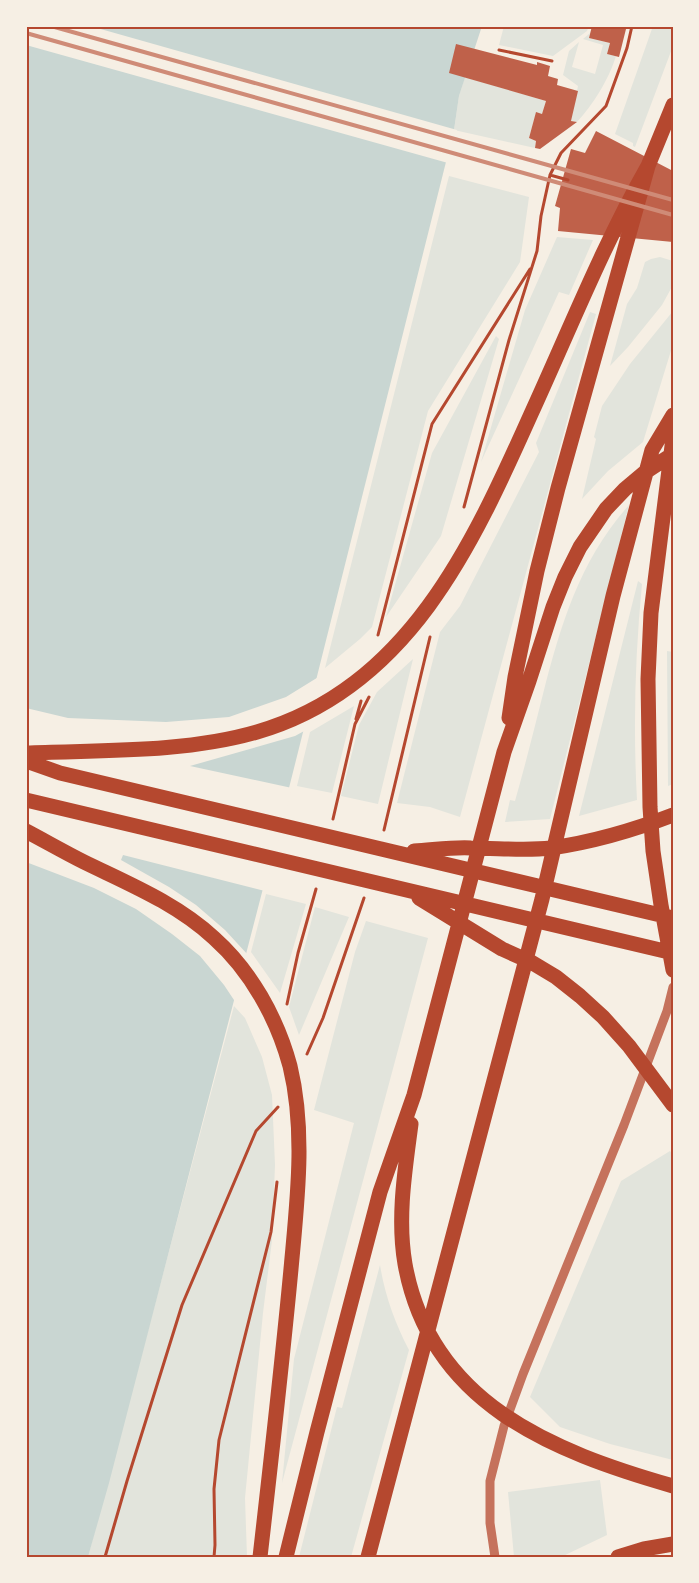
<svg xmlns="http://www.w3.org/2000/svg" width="699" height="1583" viewBox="0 0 699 1583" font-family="'IBM Plex Sans',sans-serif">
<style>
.green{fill:#e2e4dc}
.water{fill:#c9d6d2}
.pier{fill:#f6efe4}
.building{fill:#bf614a}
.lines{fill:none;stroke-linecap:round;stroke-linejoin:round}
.path{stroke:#b5482f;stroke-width:3}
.tertiary{stroke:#c5725c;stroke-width:9}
.motorway{stroke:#b5482f;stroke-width:15}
.rail{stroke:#cf8b77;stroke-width:4}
.neatline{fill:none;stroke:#b5482f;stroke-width:2}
</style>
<rect width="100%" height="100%" fill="#f6efe4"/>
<path class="green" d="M504 26H589L587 31 553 56 499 45Z
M653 26H673V46L635 147 633 146V143L615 134Z
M590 33 589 38 610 43 607 54 616 56C609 79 593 105 577 122L571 121 578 86 563 75 569 51 579 42 572 67 595 74 603 45 583 39Z
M465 77 546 101 542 114 536 113 529 138 536 141 535 148 454 130 459 96Z
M449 176 529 197 520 262 428 411 372 627 360 639 325 668Z
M557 237 593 240 569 295 559 292 481 462 525 310Z
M660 257 673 261V285L662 305 628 347 610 366 627 304 637 288 645 262 651 259Z
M673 311V344L643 442 608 471 582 499 596 439 594 437 602 406 630 364Z
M590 312 596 314 460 817 430 807 397 803 440 632 460 606 539 452 536 443Z
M496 336 499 339 441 536 386 617 432 453Z
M629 505 550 819 505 822 510 800 515 801C525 766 534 730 543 694 561 624 580 560 629 505Z
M638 581 642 584C635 656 633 727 637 800L579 816Z
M667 651 673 652V784L668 786Z
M413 659 378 804 341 796 359 725 377 692Z
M354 706 332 793 297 786 310 732Z
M266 894 306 904 280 993 251 952Z
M315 907 349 917 299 1035 289 1007Z
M366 921 428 938 282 1483 294 1359 354 1123 314 1110 355 952Z
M234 1006 245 1018 262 1057 272 1095 275 1165 272 1240 263 1313 245 1498 247 1557H88Z
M670 1151 673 1155V1460L610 1444 560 1427 530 1397 621 1181Z
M380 1265C385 1296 395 1323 409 1350L351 1557H299L337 1407 342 1408Z
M600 1480 607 1535 561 1557H514L508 1492Z"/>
<path class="water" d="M26 26H482L459 96 454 130 289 788 109 1483 88 1557H26Z"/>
<path class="pier" d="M26 26H90L457 130 448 163 26 45Z
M320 676 306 730 295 736 190 766 292 788 265 891 123 855 121 860 169 887 196 905 225 930 248 955 236 1003 224 985 200 956 172 934 136 909 94 888 26 862V708L68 718 166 722 229 717 286 697Z"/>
<path class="building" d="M592 26H615L626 29 619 57 607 54 610 43 589 38Z
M456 44 537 65V62L550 66 548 76 558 79 557 85 578 91 571 121 577 122 540 149 535 148 536 141 529 138 536 112 542 114 546 101 449 73Z
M596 131 673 171V242L558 231 560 208 555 206 571 149 585 153Z"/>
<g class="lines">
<path class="path" d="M499 50 552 61
M550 175 568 180
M464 507 509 340 537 251 541 216 550 175 561 153 606 106 627 48 632 26
M378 635 432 424 530 269
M356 719 361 701
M333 819 355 724 369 697
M384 830 430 637
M287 1004 298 953 316 889
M307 1054 323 1018 364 898
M105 1557 127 1481 182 1305 256 1131 278 1107
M214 1557 215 1545 214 1489 219 1440 271 1232 277 1182"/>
<path class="tertiary" d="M495 1557 490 1523V1481L504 1426 523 1374 624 1125 667 1011 673 987"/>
<path class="motorway" d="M673 438 651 613 648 679 650 807 653 851 661 905 673 970
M509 718 515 677 537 571 558 488 648 166 673 105
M26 753C101 750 185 753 257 732 408 688 472 546 531 414 569 331 603 245 648 166
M26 761 60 773 673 918
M26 800 673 953
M26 831C45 841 64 852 84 862 129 884 176 903 214 938 251 971 277 1018 290 1066 306 1132 297 1202 291 1269 282 1365 271 1461 260 1557
M414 851C433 850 452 847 471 848 498 848 525 851 551 848 593 842 634 830 673 815
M419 898 502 949 531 962 556 977 580 996 603 1017 629 1046 673 1105
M411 1124C405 1170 397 1218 405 1264 430 1403 551 1451 673 1486
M286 1557 317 1432 380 1192 414 1095 504 752 529 681 553 607 565 577 580 547 606 509 625 489 644 473 673 454
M368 1557 542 899 613 596 652 450 673 415
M618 1557 644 1549 673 1544"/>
<path class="rail" d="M51 26 673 200
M26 33 673 215"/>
</g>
<rect width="699" height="1583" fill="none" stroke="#f6efe4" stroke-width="55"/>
<rect x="28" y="28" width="644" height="1528" class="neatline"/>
</svg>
